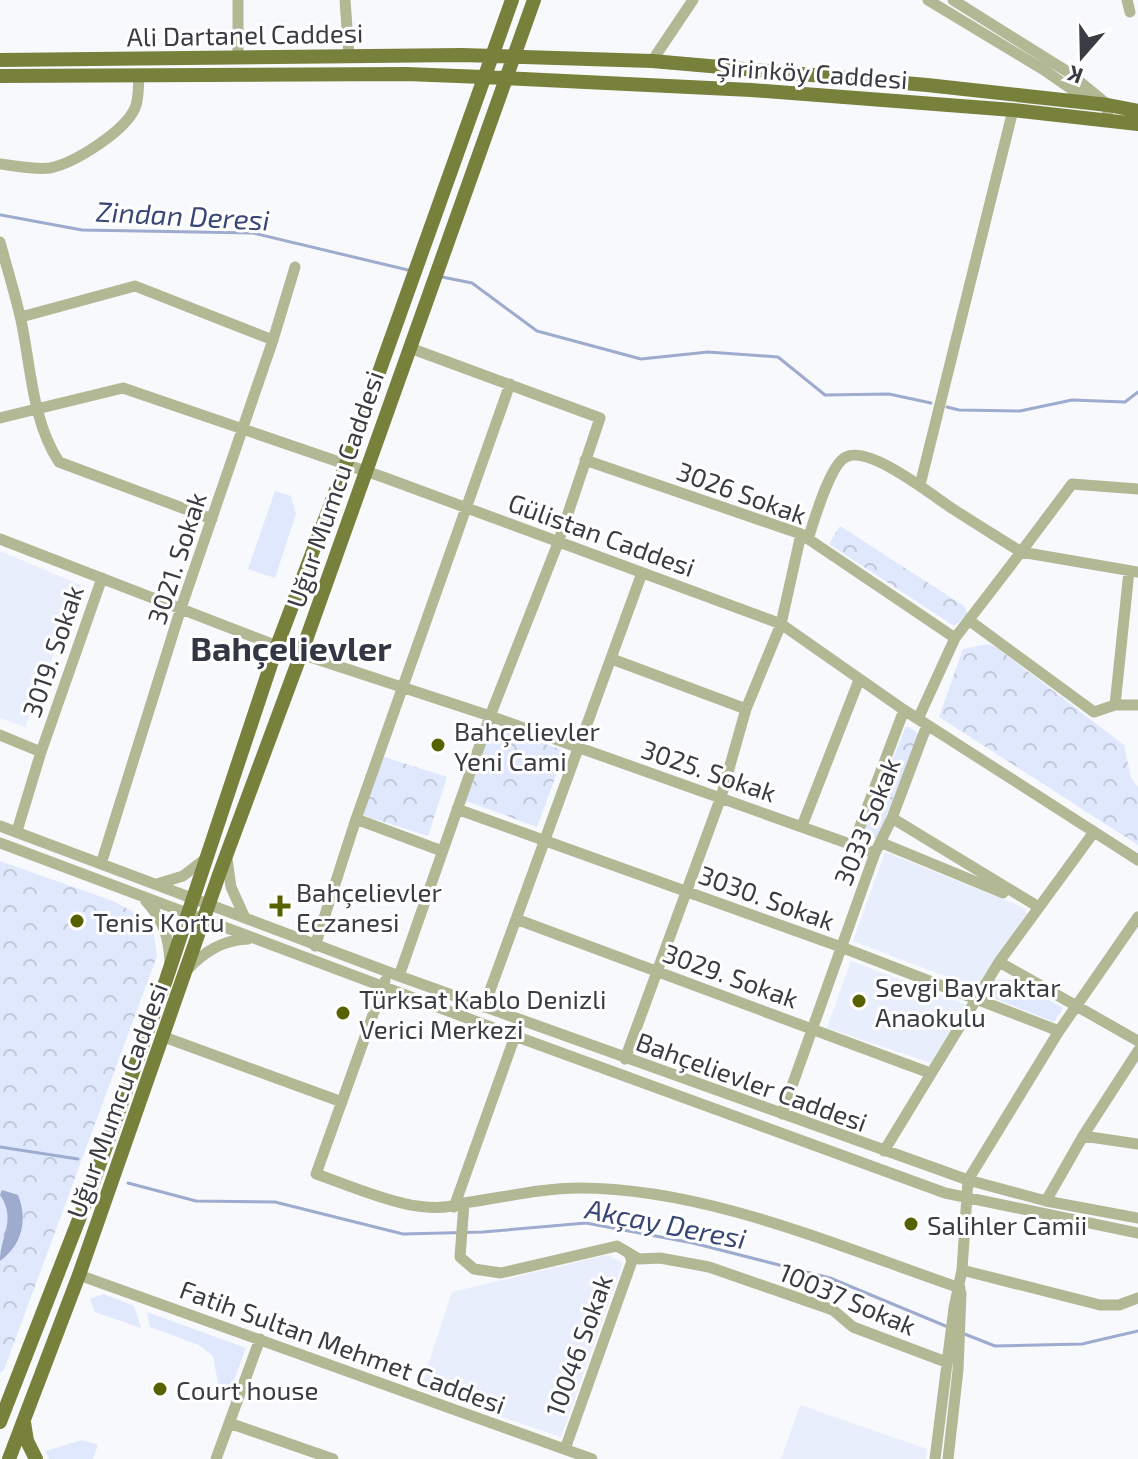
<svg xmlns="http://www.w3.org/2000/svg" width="1138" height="1459" viewBox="0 0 1138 1459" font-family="'Exo 2',sans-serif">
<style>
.built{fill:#e9eefc}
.grass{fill:#e0e8fd}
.forest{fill:url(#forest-crowns)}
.water{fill:#9fabce}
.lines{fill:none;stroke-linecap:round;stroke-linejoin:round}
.stream{stroke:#9fabce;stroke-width:3}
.minor{stroke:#b2b894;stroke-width:11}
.major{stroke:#77813b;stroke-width:14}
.poi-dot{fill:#586100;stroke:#fff;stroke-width:3}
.labels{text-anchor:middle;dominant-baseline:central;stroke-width:6;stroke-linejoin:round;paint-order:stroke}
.street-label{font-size:26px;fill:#3a3c43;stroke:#fff}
.poi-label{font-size:26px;fill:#3a3c43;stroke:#fff;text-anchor:start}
.water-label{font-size:28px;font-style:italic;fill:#384776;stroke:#fff}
.district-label{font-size:34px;font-weight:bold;fill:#323744;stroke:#fff}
</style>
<defs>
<pattern id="forest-crowns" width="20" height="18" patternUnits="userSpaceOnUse" patternTransform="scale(2)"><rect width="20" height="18" fill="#e0e8fd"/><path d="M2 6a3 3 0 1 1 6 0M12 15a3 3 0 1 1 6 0" fill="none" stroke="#c1c8da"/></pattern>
</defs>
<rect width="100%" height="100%" fill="#f8f9fc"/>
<path class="built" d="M0 551 81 585 25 727 0 718Z
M885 852 1025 908 1027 915 976 988 853 941Z
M851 961 966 1005 931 1063 827 1028Z
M607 1255 623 1263 561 1437 420 1389 452 1292Z
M800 1405 927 1449 926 1459H781Z"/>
<path class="grass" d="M275 491 291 496 296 514 275 578 248 569Z
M994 980H1013L1063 1008 1054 1022 988 996Z
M103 1294 134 1306 141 1328 95 1312 90 1299Z
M147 1312 246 1348 231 1388 218 1383 213 1356 199 1345 150 1327Z
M82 1440 98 1445 93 1459H49L45 1451Z"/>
<path class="forest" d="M840 526 964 606 968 615 954 626 829 544Z
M988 644 997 648 1124 745 1131 778 1138 787V845L939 717 963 649Z
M491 725 565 751 537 827 466 801Z
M906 726 917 732 918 736 877 839 863 834Z
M381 756 447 777 428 836 362 815Z
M0 861 113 901 152 922 157 956 4 1370 0 1373Z"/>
<path class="water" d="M2 1190 18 1195C28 1220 22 1245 0 1261 0 1236 17 1220 0 1195Z"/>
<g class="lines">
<path class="stream" d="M1 215 82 230 253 233 408 270
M442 277 472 283 537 331 641 359 708 352 778 357 825 395 889 394 931 403
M947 407 959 410 1020 411 1072 400 1125 402 1138 392
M0 1147 78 1159
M128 1183 196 1201 275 1202 403 1234 483 1232 586 1223 693 1243 830 1278 948 1327
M962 1333 995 1346 1082 1344 1138 1331"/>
<path class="minor" d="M238 0V57
M345 0 349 56
M928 0 1044 70 1090 102
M953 0 1068 72 1108 105 1107 120
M1127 0 1130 12
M652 61 693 0
M0 164C16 166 35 170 50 168 75 163 125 131 135 108 139 100 138 87 139 77
M0 242C7 268 15 294 21 320 31 367 32 421 59 462L212 519
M21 317 135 286 273 340
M0 418 123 388 383 477 781 624 904 710 1138 860
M585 460 801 534 955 638
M920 485 1013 110
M0 539 277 646
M808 539C814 521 830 464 846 457 870 445 933 496 953 509 976 524 999 538 1021 552L1072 484 1138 489
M970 621 1094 712 1115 705H1138
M301 654 490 716 875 853
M612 659 746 709
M1115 705 1129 571
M918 719 955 638 1021 552 1138 572
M0 735 41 752
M457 809 841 947 1059 1031
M892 818 1037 906
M356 819 442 851
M0 826 399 976 968 1180 1046 1201 1138 1218
M802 826 859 680
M17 831 41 752 102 578
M0 843 515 1036 945 1193 1138 1233
M882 843 1003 893
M853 845 904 710
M227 859 231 887 245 918
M101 864 181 608 273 340 295 267
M157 884 183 876 205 859
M145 900C163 919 169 937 170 963
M516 919 930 1073
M315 946 356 819 510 384
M999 962 1138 1041
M187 970C204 952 222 940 248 939
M399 976 490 716 558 543 600 418 410 348
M385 981 316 1174C358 1188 420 1219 464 1203 500 1198 542 1188 579 1188 707 1188 840 1247 960 1288
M484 1007 642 573
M164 1037 342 1102
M625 1059 721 797 746 709 781 624 801 534
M782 1114 875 853 892 818 927 725
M1083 1136 1138 1144
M884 1151 999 962 1094 832
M1046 1201 1083 1136 1138 1051
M464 1203 460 1257 474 1269 501 1273 617 1246 639 1259 660 1258 709 1267 833 1310 853 1327 946 1362
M454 1207 515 1036
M962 1270 1100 1305H1119L1138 1298
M79 1275 592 1459
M229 1423 333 1459
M565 1449 632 1261 630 1256
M216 1459 260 1339
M935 1459 954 1308 962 1270 968 1180 1059 1031 1138 917
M948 1459 958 1370 961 1293"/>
<path class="major" d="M0 60 462 55 652 61 927 85 1108 105 1138 111
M0 76 406 74 483 77 751 90 1013 110 1138 124
M0 1422 90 1191 166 980 277 646 353 445 512 0
M24 1422 27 1441 36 1459
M9 1459 79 1275 220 872 301 654 534 0"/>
</g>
<g class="poi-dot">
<circle cx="438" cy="745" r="8"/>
<path d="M276 894h8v8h8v8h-8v8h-8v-8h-8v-8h8z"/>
<circle cx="77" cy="921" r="8"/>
<circle cx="859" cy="1001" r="8"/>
<circle cx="343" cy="1013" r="8"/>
<circle cx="911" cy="1224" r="8"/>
<circle cx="160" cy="1389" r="8"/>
</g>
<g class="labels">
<g class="street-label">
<text transform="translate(245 34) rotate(-1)">Ali Dartanel Caddesi</text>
<text transform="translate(812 72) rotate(4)">Şirinköy Caddesi</text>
<text transform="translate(334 489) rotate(-71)">Uğur Mumcu Caddesi</text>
<text transform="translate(742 492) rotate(20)">3026 Sokak</text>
<text transform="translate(602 534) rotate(20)">Gülistan Caddesi</text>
<text transform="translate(176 558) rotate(-72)">3021. Sokak</text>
<text transform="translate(52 651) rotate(-71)">3019. Sokak</text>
<text transform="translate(709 770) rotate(19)">3025. Sokak</text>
<text transform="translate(866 821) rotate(-68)">3033 Sokak</text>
<text transform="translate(767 897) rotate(20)">3030. Sokak</text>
<text transform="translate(731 975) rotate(20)">3029. Sokak</text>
<text transform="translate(752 1081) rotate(20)">Bahçelievler Caddesi</text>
<text transform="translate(116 1100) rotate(-70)">Uğur Mumcu Caddesi</text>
<text transform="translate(848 1298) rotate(23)">10037 Sokak</text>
<text transform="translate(578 1345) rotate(-70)">10046 Sokak</text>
<text transform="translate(343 1346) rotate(20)">Fatih Sultan Mehmet Caddesi</text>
</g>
<g class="poi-label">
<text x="454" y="730">Bahçelievler<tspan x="454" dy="30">Yeni Cami</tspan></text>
<text x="296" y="891">Bahçelievler<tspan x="296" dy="30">Eczanesi</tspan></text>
<text x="93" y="921">Tenis Kortu</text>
<text x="875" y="986">Sevgi Bayraktar<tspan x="875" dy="30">Anaokulu</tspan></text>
<text x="359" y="998">Türksat Kablo Denizli<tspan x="359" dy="30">Verici Merkezi</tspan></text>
<text x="927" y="1224">Salihler Camii</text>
<text x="176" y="1389">Court house</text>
</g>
<g class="water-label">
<text transform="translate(183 215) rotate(3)">Zindan Deresi</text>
<text transform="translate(666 1223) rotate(11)">Akçay Deresi</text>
</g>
<g class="district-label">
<text x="291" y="647">Bahçelievler</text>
</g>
</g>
<g transform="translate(1082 56) rotate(200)" stroke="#ffffff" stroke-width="6" paint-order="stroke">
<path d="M0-6L14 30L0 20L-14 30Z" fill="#3a3c43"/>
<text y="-12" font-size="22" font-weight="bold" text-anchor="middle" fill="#3a3c43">K</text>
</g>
</svg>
